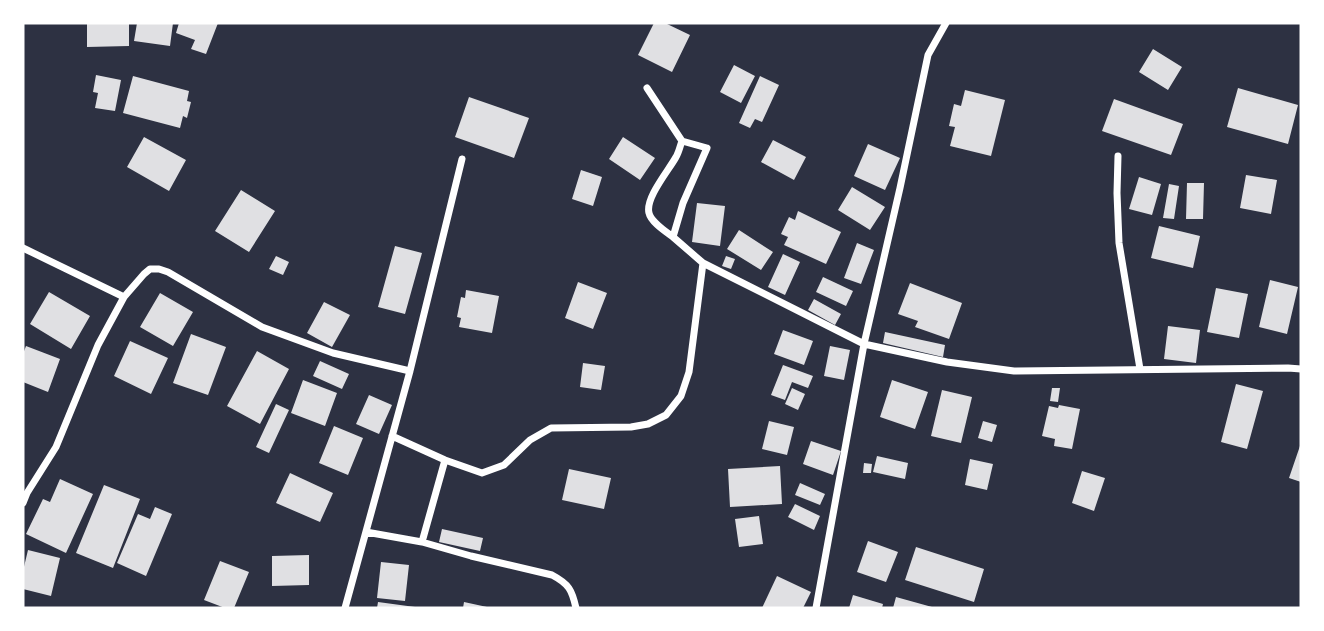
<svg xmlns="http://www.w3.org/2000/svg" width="1324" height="631" viewBox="0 0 1324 631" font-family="Inter,sans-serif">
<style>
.building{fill:#e0e0e3}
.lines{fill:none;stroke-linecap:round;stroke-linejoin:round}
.minor{stroke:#fff;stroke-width:7}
</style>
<rect width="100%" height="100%" fill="#2d3142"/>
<path class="building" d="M87 23H129V46L87 47Z
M137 23H173L170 46 134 41Z
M179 23 202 24V23H218L206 54 191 49 195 40 176 33Z
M654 23H665L690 35 672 72 638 55Z
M1153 49 1182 67 1168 90 1139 72Z
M734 65 755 76 741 103 720 92Z
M96 75 121 80 115 111 95 108 98 93 93 92Z
M133 76 189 91 187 101 191 102 187 118 183 116 180 128 123 113Z
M760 76 779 85 762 122 755 119 750 128 739 123Z
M1238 88 1298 105 1288 144 1227 127Z
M965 90 1005 100 991 156 950 146 955 127 949 126 954 104 961 106Z
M469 97 529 118 514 158 455 137Z
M1114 99 1183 124 1171 155 1102 131Z
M144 137 186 160 169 191 127 167Z
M623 137 655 158 640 180 609 159Z
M773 140 806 157 794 180 761 162Z
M868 144 900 158 885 190 854 176Z
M581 170 602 177 593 206 572 199Z
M1246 175 1277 180 1271 214 1240 208Z
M1139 177 1161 184 1152 215 1129 209Z
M1187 183H1204L1203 219H1186Z
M1169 184 1179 186 1174 219 1163 218Z
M852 187 885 207 870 230 838 210Z
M241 190 275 211 249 252 215 231Z
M697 203 725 206 720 246 692 242Z
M798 211 841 232 826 264 784 245 788 237 781 234 789 217 795 220Z
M1159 226 1200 236 1193 268 1151 258Z
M739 230 773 252 761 270 727 249Z
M857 243 874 250 861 284 844 278Z
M395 246 422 253 405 314 378 307Z
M783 254 800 262 785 295 768 287Z
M276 256 289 262 283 275 269 269Z
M726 256 735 259 731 269 722 266Z
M823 277 853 291 846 306 816 292Z
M1270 280 1298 287 1287 334 1259 327Z
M578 282 607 293 593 329 565 318Z
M910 283 962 303 949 339 915 327 918 321 898 314Z
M1216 288 1248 294 1239 338 1207 332Z
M466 290 499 296 492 333 459 327 461 318 457 317 461 297 465 298Z
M49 292 90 316 71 349 30 324Z
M160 293 193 312 173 346 140 327Z
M814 299 841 314 835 325 808 310Z
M324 302 350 315 332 347 307 333Z
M1168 326 1200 330 1196 363 1164 359Z
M783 330 813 341 804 365 774 354Z
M885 332 945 345 943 357 883 343Z
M191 334 226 347 208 395 173 383Z
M130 341 168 358 151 394 114 376Z
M26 346 60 359 48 392 23 382V354Z
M830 346 850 350 844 380 824 376Z
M257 351 289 369 260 424 227 406Z
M320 361 349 374 342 389 313 376Z
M583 363 605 366 601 390 580 387Z
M783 365 813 376 808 388 792 382 785 400 771 395Z
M303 380 337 393 325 426 291 413Z
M892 380 928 392 915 429 880 417Z
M1236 384 1263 391 1247 449 1221 442Z
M792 388 805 394 798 410 785 404Z
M1052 388H1060L1058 402 1050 401Z
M942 390 972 397 961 443 931 436Z
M369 395 392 405 379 434 356 424Z
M276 404 289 410 269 453 256 447Z
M1059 405 1080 409 1072 449 1054 446 1055 439 1042 436 1049 406 1058 408Z
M769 421 794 427 787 455 762 449Z
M983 421 997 425 992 442 978 438Z
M334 426 363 438 348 475 319 463Z
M811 441 841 451 833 475 803 464Z
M1301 443V482L1289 478Z
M877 456 908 463 905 479 873 472Z
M970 459 993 464 987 490 965 485Z
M864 463 872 464 871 473H863Z
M780 466 782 504 730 507 728 469Z
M569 469 611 478 604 509 562 500Z
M1082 471 1105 478 1094 511 1072 503Z
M290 473 333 493 320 522 276 503Z
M60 479 93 494 66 553 26 534 43 499 50 502Z
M800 483 825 494 820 505 795 495Z
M104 485 140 499 113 568 76 553Z
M795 504 820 516 814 530 788 517Z
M155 507 172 514 146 576 117 563 138 514 150 519Z
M759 516 763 544 739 547 735 519Z
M442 529 483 538 480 551 439 542Z
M868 541 898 552 886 582 857 572Z
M916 547 984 569 974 602 905 580Z
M28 550 60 558 51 596 23 589V571Z
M309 555V585L272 586V556Z
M220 561 249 572 234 608H225L204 600Z
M381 562 409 565 405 601 377 598Z
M777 576 811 592 803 608H762Z
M853 595 883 604 882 608H849Z
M896 597 932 607V608H893Z
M378 602 415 607V608H377Z
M464 602 487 607V608H463Z"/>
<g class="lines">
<path class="minor" d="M647 88 682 141C680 146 679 152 676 157 669 170 645 198 649 213 651 222 665 231 673 237
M1118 156 1117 193 1119 243 1140 369
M23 248 124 297
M703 263 864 344 947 362 1014 371 1288 368 1301 369
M392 436 445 460 482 473 504 465 530 440 551 428 631 427 648 424 666 415 681 396 689 372 703 263 673 237 683 203 707 148 682 141
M23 503 27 493 56 447 98 345 124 297 144 274 150 269H159L168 272 262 327 333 353 410 371
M366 532 422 542 471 556 552 575C569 584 572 590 576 608
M422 542 445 460
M345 608 410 371 462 159
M816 608 864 344 900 188 928 55 946 23"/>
</g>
<rect width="1324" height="631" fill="none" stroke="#ffffff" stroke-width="49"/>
</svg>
